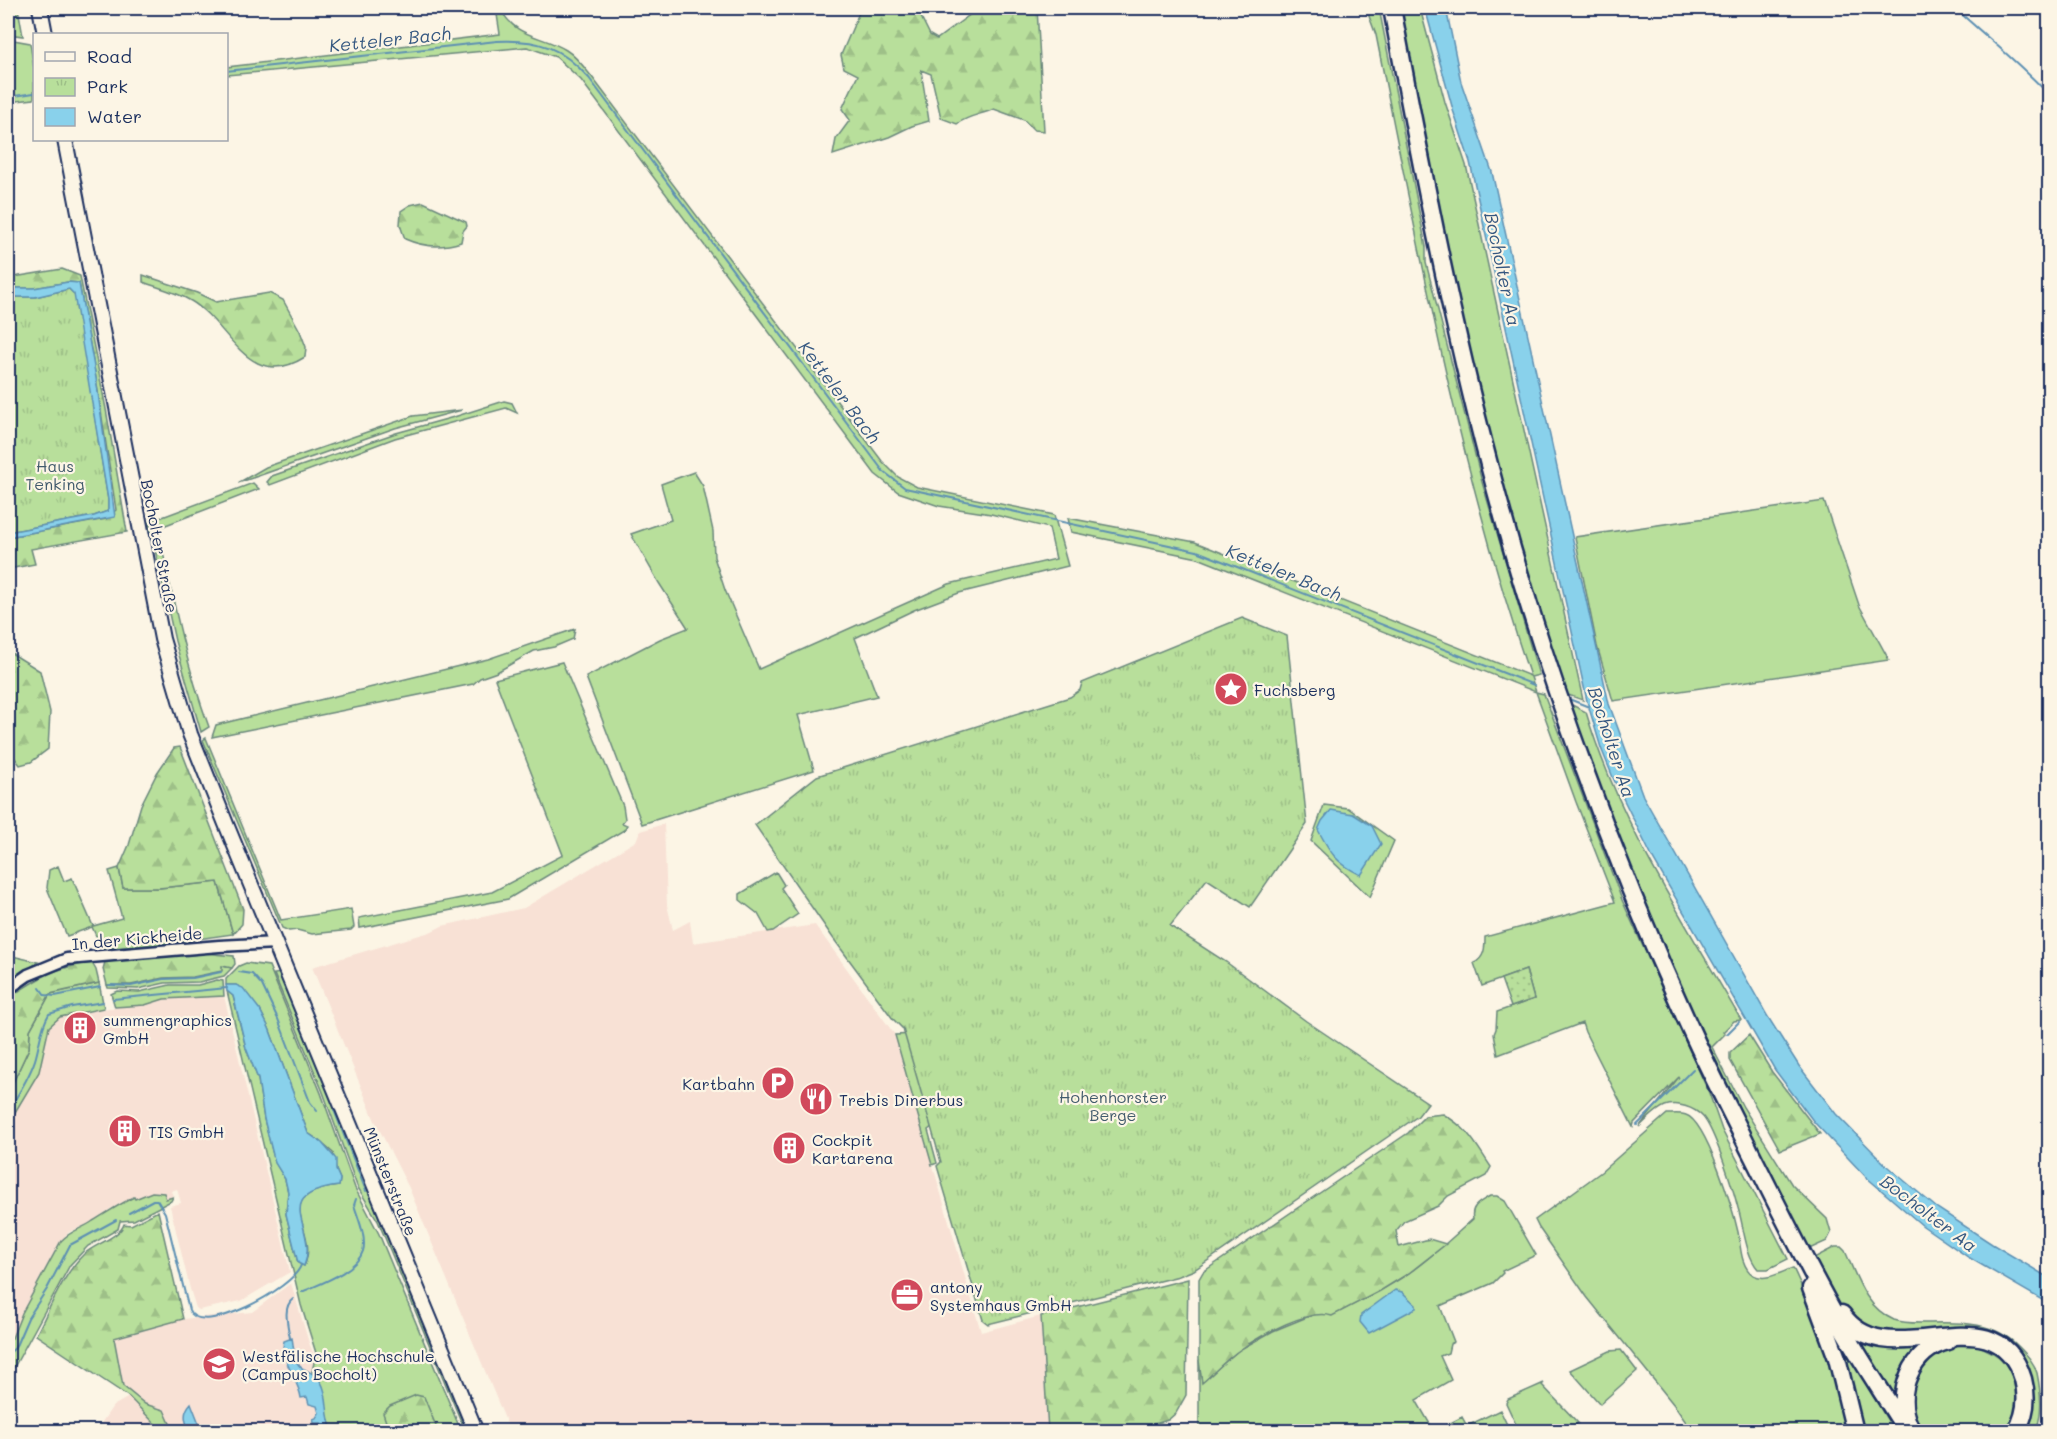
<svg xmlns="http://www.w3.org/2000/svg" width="2057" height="1439" viewBox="0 0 2057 1439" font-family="Mali,sans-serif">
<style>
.built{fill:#f8e1d5}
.grass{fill:#b8df9b;stroke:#6a877c;stroke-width:1.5}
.forest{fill:url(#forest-firs);stroke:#6a877c;stroke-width:1.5}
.park{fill:url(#park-tufts);stroke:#6a877c;stroke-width:1.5}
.garden{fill:url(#garden-dots);stroke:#6a877c;stroke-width:1.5}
.water{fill:#89d1eb;stroke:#5d90b3;stroke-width:1.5}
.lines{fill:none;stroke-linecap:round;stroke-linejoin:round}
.stream{stroke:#5d90b3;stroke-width:2}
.minor-casing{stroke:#1b2f5e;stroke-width:15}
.major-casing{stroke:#1b2f5e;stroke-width:18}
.highway-casing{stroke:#1b2f5e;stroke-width:21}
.minor{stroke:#fcf5e5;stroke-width:10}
.major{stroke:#fcf5e5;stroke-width:14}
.highway{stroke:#fcf5e5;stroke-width:16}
.labels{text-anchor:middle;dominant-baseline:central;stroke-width:4.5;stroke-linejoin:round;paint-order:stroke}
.park-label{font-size:16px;fill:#425b6d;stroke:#fcf5e5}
.street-label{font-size:16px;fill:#1b2f5e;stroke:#fcf5e5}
.poi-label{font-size:16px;fill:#1b2f5e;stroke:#fcf5e5;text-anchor:start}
.water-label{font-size:18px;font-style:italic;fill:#365881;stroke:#fcf5e5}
</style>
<defs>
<pattern id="forest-firs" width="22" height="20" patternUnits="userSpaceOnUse" patternTransform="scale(1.5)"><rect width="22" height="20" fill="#b8df9b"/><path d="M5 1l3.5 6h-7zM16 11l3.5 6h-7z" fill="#9ec088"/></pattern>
<pattern id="park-tufts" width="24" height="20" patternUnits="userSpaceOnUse" patternTransform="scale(1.5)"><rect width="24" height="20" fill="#b8df9b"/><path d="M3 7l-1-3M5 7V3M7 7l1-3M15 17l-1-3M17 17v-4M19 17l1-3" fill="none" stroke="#9ec088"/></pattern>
<pattern id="garden-dots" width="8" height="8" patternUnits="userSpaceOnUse" patternTransform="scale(1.5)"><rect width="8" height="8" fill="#b8df9b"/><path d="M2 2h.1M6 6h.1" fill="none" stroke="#9ec088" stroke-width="1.8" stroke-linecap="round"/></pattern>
</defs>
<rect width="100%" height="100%" fill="#fcf5e5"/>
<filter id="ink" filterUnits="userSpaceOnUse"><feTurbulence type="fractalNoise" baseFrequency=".0167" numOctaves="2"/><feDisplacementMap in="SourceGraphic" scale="12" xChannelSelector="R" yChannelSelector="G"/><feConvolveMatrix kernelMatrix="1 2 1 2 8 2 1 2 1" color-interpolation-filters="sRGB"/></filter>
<g filter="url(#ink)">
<path class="built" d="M664 824 667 905 673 930 690 921 693 943 815 925 895 1035 981 1332 1041 1316 1048 1431H510L409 1188 375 1121 312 967 430 932 442 926 524 908 636 841 640 831Z
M224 996 290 1272 241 1301 199 1310 196 1308 190 1289 170 1206 181 1203 177 1189 171 1191 173 1196 166 1199 152 1192 110 1209 93 1222 69 1232 61 1241 22 1313 12 1339 8 1343V1124L33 1083 43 1056 49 1027 60 1017 99 1009 145 1005 164 999Z
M291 1283 309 1343 347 1431 95 1432 113 1406 129 1397 159 1428 164 1410 145 1404 123 1386 114 1338 183 1319 252 1312Z"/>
<path class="grass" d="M8 8H18L23 36 8 34Z
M496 8H500C516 39 540 34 566 50 576 56 584 67 592 77L882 461 898 477 917 487 1054 515 1068 566 959 593 914 610 855 638 877 696 798 715 814 770 642 824 586 677 660 639 688 628 659 583 631 534 671 520 661 484 694 472 703 486 713 531 714 557 725 590 759 669 949 584 1056 559 1049 528 991 514 939 506 898 492 875 474 581 80 556 57 527 47 227 75V67L500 34Z
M1366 8H1379L1426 247V263L1482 482 1539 675 1531 677 1536 692 1544 694 1622 900 1709 1093 1722 1130 1788 1259 1768 1269H1758C1745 1254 1744 1227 1738 1208 1733 1188 1715 1131 1703 1117 1694 1107 1677 1102 1665 1106 1655 1110 1647 1120 1639 1127L1679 1077 1634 1123 1633 1127 1585 1032 1582 1023 1498 1055 1494 1034 1496 1029 1497 1012 1534 999 1526 970 1482 986 1474 963C1485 958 1485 947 1485 937L1615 902 1576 802 1536 692 1198 558 1071 532 1068 518 1195 542 1530 676C1459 467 1419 250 1376 35Z
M1398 8H1420L1445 102 1466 165 1583 700 1565 694 1526 579 1462 335Z
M8 39 30 43 34 69V99L8 102Z
M504 401 512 403 517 413 506 408 395 438 270 485 267 482 272 476 396 433 454 417Z
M462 410 395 428 238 483 266 467 413 416Z
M253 483 259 489 158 528C172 595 185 662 209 727L201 732 175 641 149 522Z
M1824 501 1859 605 1889 660 1613 701 1597 646 1575 537Z
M575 629 573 639 554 647 534 651 497 672 480 678 473 684 212 737 216 725 488 659Z
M562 662 623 806 625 819 622 823 627 825 624 830 508 899 360 928 359 918 492 892 563 855 495 679Z
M1566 702 1586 712C1619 823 1684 920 1741 1020L1734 1021 1723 1032 1725 1034 1712 1047 1743 1107 1792 1185 1827 1219 1831 1233 1827 1241 1807 1250 1735 1111 1649 922Z
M206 738 281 920 351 909 354 927 351 930 312 934 297 930 289 931 282 928 203 740Z
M1324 805 1348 808 1394 841 1370 897 1311 841Z
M58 866 64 881 72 878 93 926 122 918 109 871 119 868 123 888H159L218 882 233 934 162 944 102 949 92 927 67 936 47 888 49 870Z
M776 872 784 885 781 888 798 914 773 931 768 932 758 914 740 900V894Z
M246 963 269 966 321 1093 355 1188 379 1234 461 1431 333 1432C321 1410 331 1391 312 1372L316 1353 301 1305 227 991 233 996 246 1048 258 1079 264 1119 275 1162 285 1179 288 1192 286 1214 298 1263 304 1266C322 1230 265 1195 339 1186L340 1179 336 1170 333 1153 317 1139 308 1133 269 1028 260 1010 236 985H226V979L239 966Z
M222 966 232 968 224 976 199 982 165 983 138 989 108 988 107 985 138 984 163 978 193 977 210 972Z
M281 973 471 1431H465L378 1221 357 1186 323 1092 274 974Z
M217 980 223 981 224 996 164 999 145 1005 115 1007 111 994 117 991 139 992 170 985H198Z
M99 983 104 1008 60 1017 49 1027 39 1072 8 1124V1093L29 1048 30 1030 50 994Z
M916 1034 949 1114 928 1130 937 1163 932 1165 895 1035Z
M1667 1114C1673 1114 1681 1113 1686 1115 1707 1122 1733 1210 1738 1232 1741 1246 1740 1266 1753 1275 1766 1282 1781 1272 1793 1268L1823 1333 1848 1431H1692L1674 1405 1587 1297 1539 1228 1535 1220 1601 1172Z
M152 1192 164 1193 166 1199 173 1197 171 1201 134 1220 120 1221 118 1229 88 1246 70 1265 12 1371 8 1368V1342L12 1338 22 1313 61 1241C71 1230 82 1229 93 1221 108 1212 118 1205 134 1197L135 1199Z
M1490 1196H1497L1505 1201 1536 1255 1502 1271 1503 1273 1493 1283 1440 1306 1454 1342 1450 1344 1448 1353 1440 1356 1451 1380 1416 1400 1434 1431 1349 1432 1314 1428 1257 1427 1199 1432V1360L1202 1382 1239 1350 1273 1331 1312 1315 1323 1313 1332 1315C1358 1302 1385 1290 1409 1273 1432 1257 1452 1238 1473 1219 1470 1206 1480 1202 1490 1196Z
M1835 1247H1841L1845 1251C1857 1277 1865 1307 1894 1320 1905 1324 1918 1323 1930 1323 1963 1322 1995 1322 2019 1347 2027 1355 2034 1362 2037 1373 2041 1393 2043 1412 2036 1431H2022L2029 1414 2006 1347 1888 1338 1846 1317 1812 1259Z
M1838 1316 1852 1331 1935 1340 1901 1406Z
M1833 1328 1894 1431H1859Z
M1964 1342C1977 1345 1989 1349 1999 1357 2014 1370 2019 1396 2014 1415 2012 1421 2008 1426 2005 1431L1916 1432 1909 1415 1911 1377 1934 1350Z
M1621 1350 1637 1371 1600 1404 1570 1370 1610 1351Z
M1544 1383 1542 1385 1578 1423 1569 1431H1519L1506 1403 1508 1399Z
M1500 1410 1510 1431H1435L1462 1417 1467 1426Z"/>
<path class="forest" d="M861 8H919L922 19 930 35 937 39 979 8H1037L1044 131 1034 130 1024 120 994 109C981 115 969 115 957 124L941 118 931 74 921 70 929 121 912 126 889 137 833 155 836 139 850 120 842 109 858 75 844 68 841 55Z
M423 202 466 222 467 226 463 231 461 242C443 248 423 247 405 239L400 225 401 211 410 205Z
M62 269 80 276 106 409 127 532 31 549 35 564 8 569V537L106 519 116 510 96 378 79 283 68 282 34 288H8V278Z
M143 275 197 293 216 302 269 293 283 300 300 331 306 347 305 357C248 393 229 323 191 301 177 292 159 288 143 282Z
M8 651 40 671 50 712 48 749 31 762 20 765 8 749Z
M180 747 243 909 242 924 233 934 218 882 159 888H123L119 868 129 845 141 805 157 773 174 748Z
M205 953 234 956 235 964 232 968 222 966V971L193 977 163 978 131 985H107L103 969 105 962Z
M8 955 38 962 8 983Z
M92 963 96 970 99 983 50 994 30 1030 29 1048 8 1093V998C39 978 54 967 92 963Z
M1749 1035 1772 1072 1820 1134 1780 1150 1730 1060V1053Z
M1443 1114C1470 1130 1474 1142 1491 1167L1486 1176 1448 1196 1438 1206 1404 1221 1396 1231 1399 1247 1429 1239 1446 1244 1409 1273 1380 1291 1332 1316C1308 1308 1262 1335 1241 1349 1227 1358 1215 1372 1202 1383L1199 1360V1279L1203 1272 1408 1133 1425 1116Z
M158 1211 183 1319 114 1338 123 1386 145 1404 164 1410 173 1430 159 1428 129 1397 36 1335C49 1310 63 1274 84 1254 94 1245 121 1236 124 1224L131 1225Z
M1188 1279 1186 1395 1176 1413 1168 1420 1130 1431H1048L1041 1316Z
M416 1395 424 1397 438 1431H389L383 1413 390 1406Z"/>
<path class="park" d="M69 289 74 294 76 300 108 500V511L94 516 8 532V297H35Z
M1242 618 1287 636 1307 824 1250 907 1207 879 1170 926 1226 962 1306 1021 1428 1103 1418 1116 1194 1270 1179 1276 988 1324 983 1320 937 1166 941 1162 903 1029 893 1019 833 938 755 825 817 776 1070 697 1080 690 1082 683Z"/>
<path class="garden" d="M1526 970 1534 999 1511 1007 1501 979Z"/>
<path class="water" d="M1425 8H1446L1461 82 1492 172 1609 704 1643 796 1768 1017 1799 1066 1836 1114 1888 1167 1937 1208 1992 1244 2049 1278V1304L1968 1257 1923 1226 1866 1177 1814 1122 1775 1070 1653 859 1614 780 1601 748 1587 701 1470 162 1453 110Z
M68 282 79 283 96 378 115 517 8 537V532L94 516 108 511V500L74 294 69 289 35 297H8V288H34Z
M1331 810 1353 814 1372 826 1381 844 1361 875C1336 863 1331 854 1318 830L1322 821Z
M226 985H236L243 988 260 1010 269 1028 308 1133 322 1143 336 1159V1170L340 1179 339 1186C267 1195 320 1228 304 1266L298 1263 286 1214 288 1192 285 1179 275 1163 264 1119 258 1079 246 1048 235 1003 233 996 227 991Z
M1395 1290 1402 1292 1416 1305V1308L1369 1333 1360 1322 1361 1315Z
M292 1338C294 1347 293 1362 302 1368 309 1372 316 1374 321 1382 330 1397 324 1416 333 1431H323L321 1423H314L313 1419 316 1418 319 1413 317 1406 309 1404 307 1397 301 1398C299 1380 279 1359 284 1341Z
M191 1403 202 1431H189C185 1420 182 1413 191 1403Z"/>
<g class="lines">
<path class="stream" d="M1955 8C1986 37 2021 64 2050 96
M226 71 497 41C539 39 561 47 589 78L883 471 905 488 1197 551 1534 685
M8 97 34 93
M1569 699 1589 707
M239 972 252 974 262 985 278 1019 310 1102 317 1111
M109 985 131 986 164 979 193 978 221 972
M40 988 45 995 55 996 100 987
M113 999 227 988
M1727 1034 1739 1022
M334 1110 366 1191
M8 1111C18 1095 29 1078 35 1060 40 1044 40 1029 49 1014L72 1007 103 1002
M1637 1125 1693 1069
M129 1213 153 1200H157L165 1213 189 1310C200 1339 294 1288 301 1265
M302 1292C319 1284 357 1271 363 1251 367 1238 358 1218 354 1205L356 1199
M290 1338C288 1326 282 1307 293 1299
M8 1354 15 1348 28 1318 47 1289 70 1245 116 1220"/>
<g class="minor-casing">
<path id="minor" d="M8 989 28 975 67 959 219 946 276 943"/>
</g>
<g class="major-casing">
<path id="major" d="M40 8 45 34
M65 140 162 639 190 734 226 824 476 1432"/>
</g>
<g class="highway-casing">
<path id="highway" d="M1392 8C1429 208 1468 409 1529 605 1575 753 1631 900 1696 1041 1713 1078 1732 1114 1750 1151 1781 1212 1811 1275 1846 1334 1865 1367 1887 1399 1907 1432
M1811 1288 1837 1358 1855 1432
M1842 1314C1888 1381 1995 1287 2023 1379 2028 1398 2026 1415 2016 1432
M1909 1425C1894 1392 1912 1350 1948 1341"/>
</g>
<use href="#minor" class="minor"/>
<use href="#major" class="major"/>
<use href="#highway" class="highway"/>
</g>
</g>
<defs>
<g id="sight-disc" transform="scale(1.725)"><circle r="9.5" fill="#d1495b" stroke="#fcf5e5"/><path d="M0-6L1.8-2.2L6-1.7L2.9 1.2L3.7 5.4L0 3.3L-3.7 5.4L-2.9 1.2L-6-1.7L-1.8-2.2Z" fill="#fff"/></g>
<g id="building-disc" transform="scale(1.725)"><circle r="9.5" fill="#d1495b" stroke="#fcf5e5"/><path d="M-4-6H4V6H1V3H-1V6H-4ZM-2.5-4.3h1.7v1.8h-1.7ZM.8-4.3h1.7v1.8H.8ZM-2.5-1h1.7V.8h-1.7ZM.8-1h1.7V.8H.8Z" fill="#fff"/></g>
<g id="parking-disc" transform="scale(1.725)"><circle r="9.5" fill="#d1495b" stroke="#fcf5e5"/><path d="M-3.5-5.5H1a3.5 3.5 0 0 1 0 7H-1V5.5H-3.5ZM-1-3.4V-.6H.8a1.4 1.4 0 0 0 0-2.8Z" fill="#fff"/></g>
<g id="restaurant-disc" transform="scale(1.725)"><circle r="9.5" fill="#d1495b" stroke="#fcf5e5"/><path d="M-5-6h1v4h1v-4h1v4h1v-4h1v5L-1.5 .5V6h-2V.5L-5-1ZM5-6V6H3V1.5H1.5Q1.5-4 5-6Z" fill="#fff"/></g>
<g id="office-disc" transform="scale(1.725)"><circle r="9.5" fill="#d1495b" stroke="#fcf5e5"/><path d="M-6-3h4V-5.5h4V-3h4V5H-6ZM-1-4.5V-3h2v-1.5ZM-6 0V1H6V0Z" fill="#fff"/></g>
<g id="university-disc" transform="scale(1.725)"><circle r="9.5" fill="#d1495b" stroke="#fcf5e5"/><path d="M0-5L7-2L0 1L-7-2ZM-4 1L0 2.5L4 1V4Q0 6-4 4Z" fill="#fff"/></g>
</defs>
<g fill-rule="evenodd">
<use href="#sight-disc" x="1231" y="689"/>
<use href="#building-disc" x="80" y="1028"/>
<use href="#parking-disc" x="778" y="1083"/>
<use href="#restaurant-disc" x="816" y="1099"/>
<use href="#building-disc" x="125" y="1131"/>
<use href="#building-disc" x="789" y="1148"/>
<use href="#office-disc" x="907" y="1295"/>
<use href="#university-disc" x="219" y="1364"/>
</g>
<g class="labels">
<g class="park-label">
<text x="55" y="465">Haus<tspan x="55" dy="18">Tenking</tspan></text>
<text x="1113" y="1096">Hohenhorster<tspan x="1113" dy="18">Berge</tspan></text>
</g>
<g class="street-label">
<text transform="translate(160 546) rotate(79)">Bocholter Straße</text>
<text transform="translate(137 938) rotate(-5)">In der Kickheide</text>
<text transform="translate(391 1181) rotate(68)">Münsterstraße</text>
</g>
<g class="poi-label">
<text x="1254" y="689">Fuchsberg</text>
<text x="103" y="1019">summengraphics<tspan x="103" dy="18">GmbH</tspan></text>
<text x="755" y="1083" text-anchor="end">Kartbahn</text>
<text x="839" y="1099">Trebis Dinerbus</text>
<text x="148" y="1131">TIS GmbH</text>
<text x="812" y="1139">Cockpit<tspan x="812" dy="18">Kartarena</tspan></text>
<text x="930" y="1286">antony<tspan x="930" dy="18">Systemhaus GmbH</tspan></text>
<text x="242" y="1355">Westfälische Hochschule<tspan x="242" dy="18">(Campus Bocholt)</tspan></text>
</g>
<g class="water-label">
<text transform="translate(390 39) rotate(-6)">Ketteler Bach</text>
<text transform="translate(1503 269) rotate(78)">Bocholter Aa</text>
<text transform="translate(840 392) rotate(53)">Ketteler Bach</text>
<text transform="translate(1284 572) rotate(22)">Ketteler Bach</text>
<text transform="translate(1612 742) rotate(72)">Bocholter Aa</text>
<text transform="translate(1929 1213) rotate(37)">Bocholter Aa</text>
</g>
</g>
<rect width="2057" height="1439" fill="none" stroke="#fcf5e5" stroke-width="30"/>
<rect x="15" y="15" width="2027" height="1409" fill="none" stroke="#1b2f5e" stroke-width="2" filter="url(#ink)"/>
<rect x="33" y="33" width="195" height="108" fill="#fcf5e5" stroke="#a2a6af" stroke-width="1.5"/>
<rect x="45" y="52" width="30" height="9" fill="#fcf5e5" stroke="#a2a6af" stroke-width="1.5"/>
<text x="87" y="63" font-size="18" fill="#1b2f5e">Road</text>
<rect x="45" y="78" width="30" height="18" fill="url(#park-tufts)" stroke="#a2a6af" stroke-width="1.5"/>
<text x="87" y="93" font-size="18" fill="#1b2f5e">Park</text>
<rect x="45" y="108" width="30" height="18" fill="#89d1eb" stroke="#a2a6af" stroke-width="1.5"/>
<text x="87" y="123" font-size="18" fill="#1b2f5e">Water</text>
</svg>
